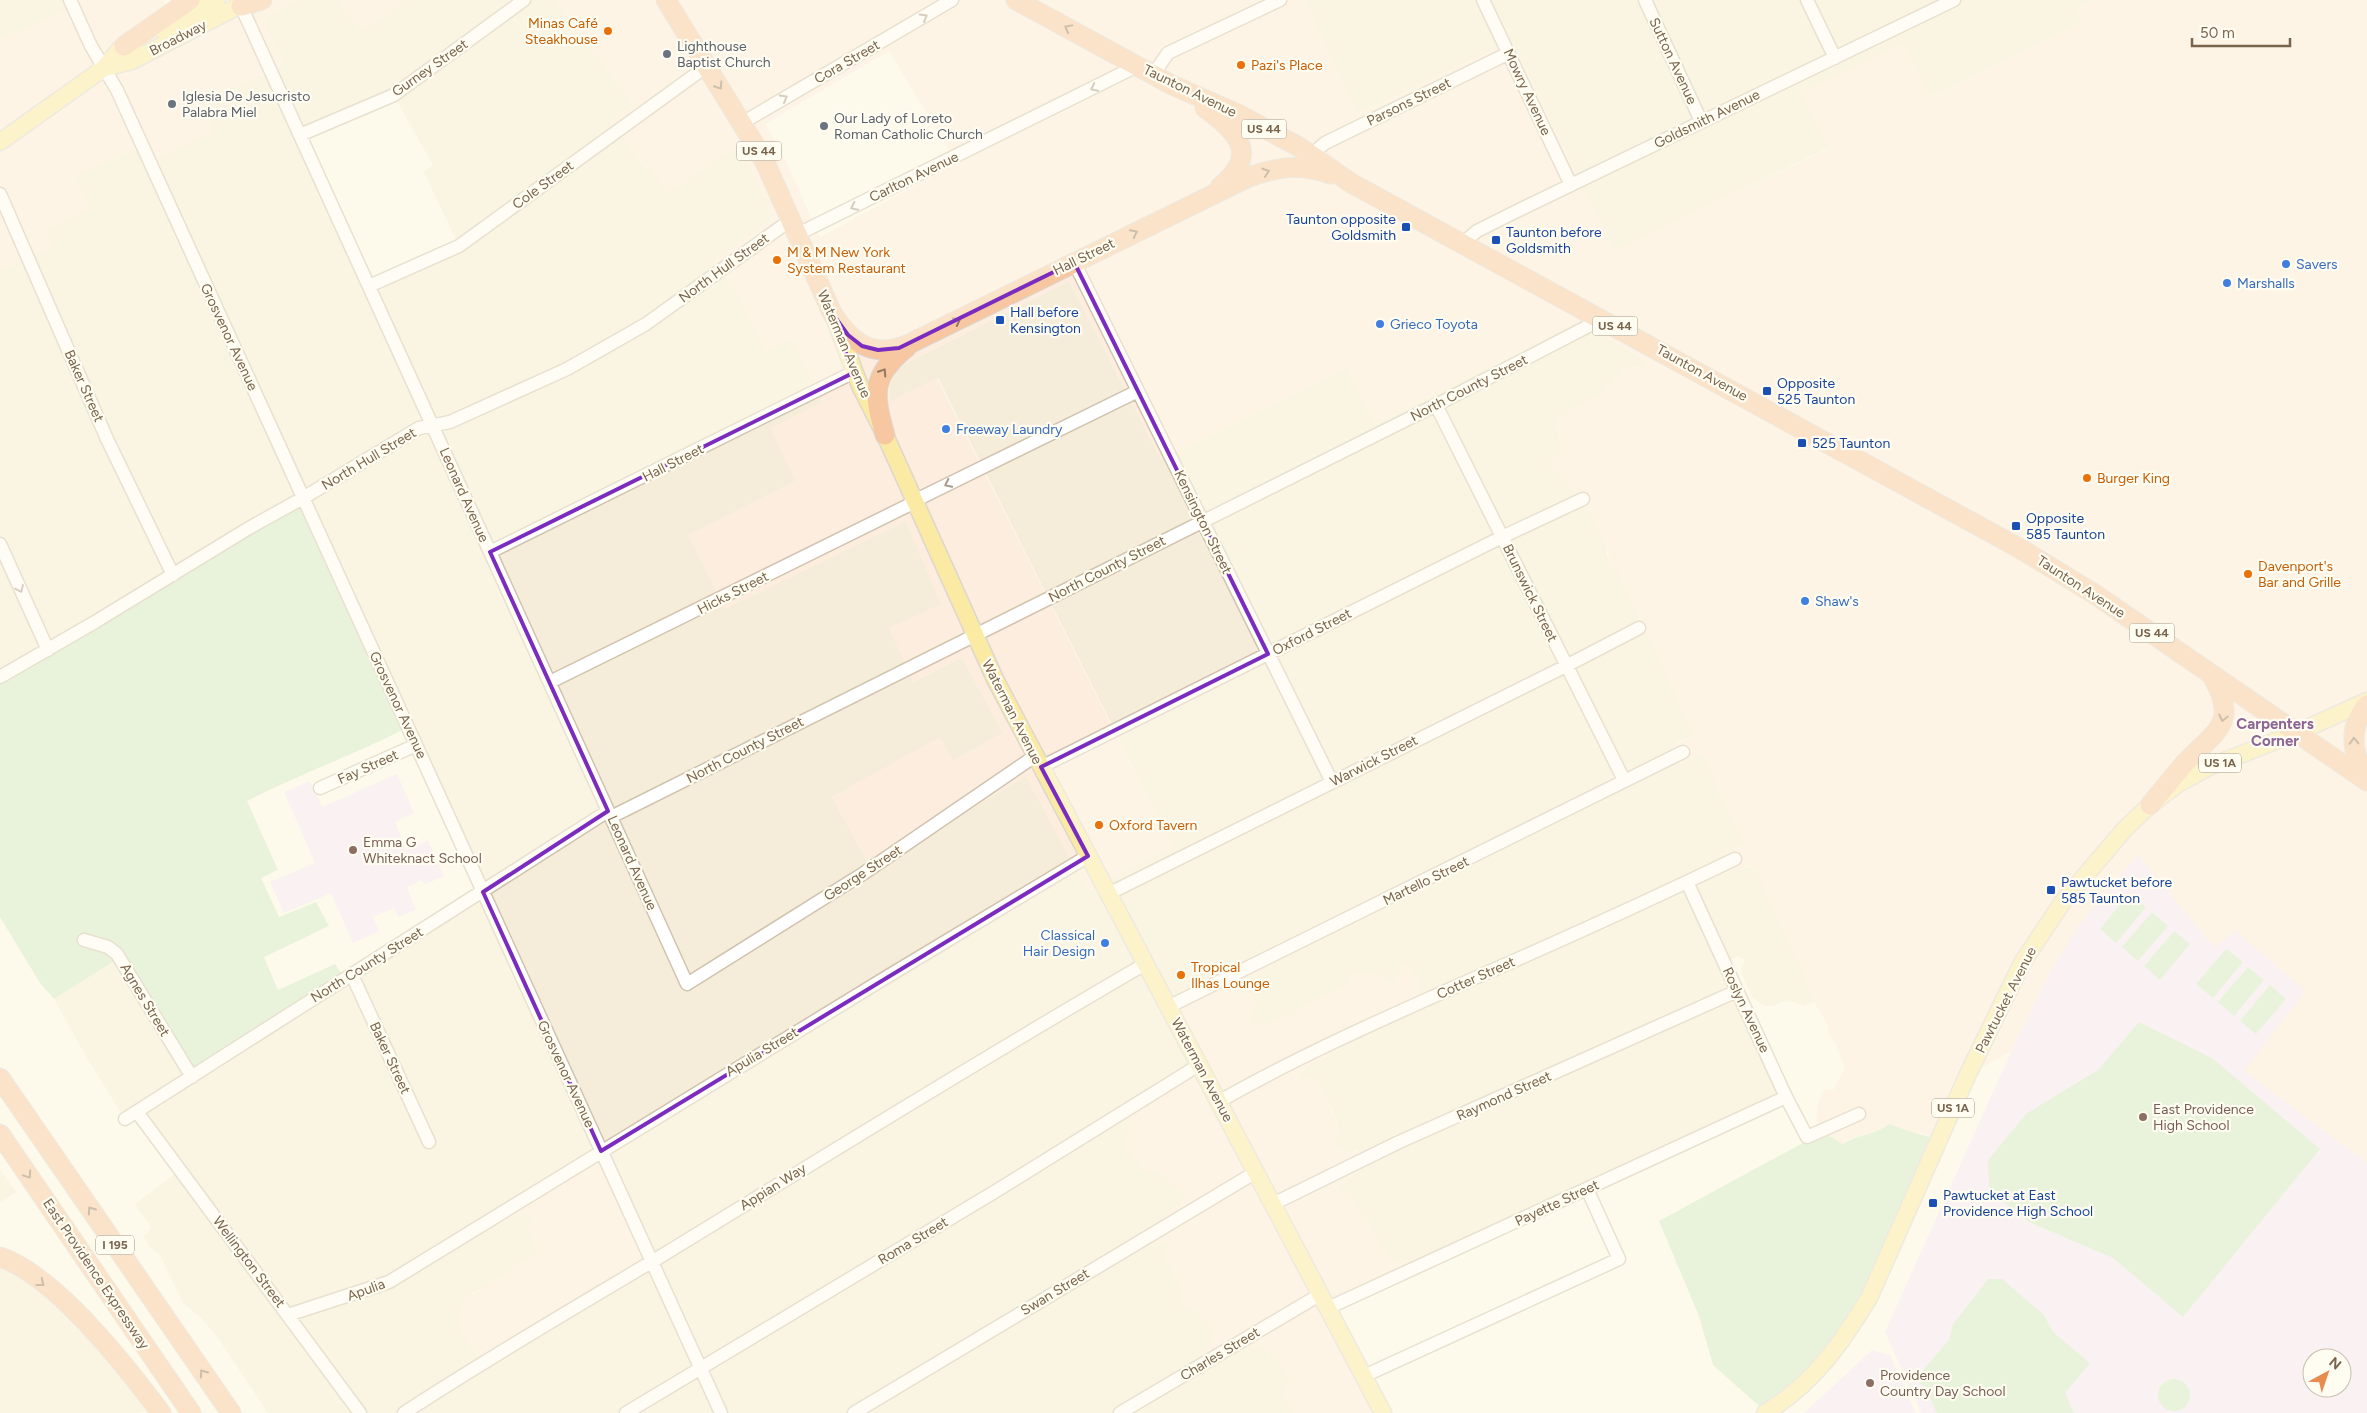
<svg xmlns="http://www.w3.org/2000/svg" width="2367" height="1413" viewBox="0 0 2367 1413" font-family="Figtree,sans-serif">
<style>
.residential{fill:#f5edd9;fill-rule:evenodd}
.commercial{fill:#fdeddf;fill-rule:evenodd}
.education{fill:#f6e7fa;fill-rule:evenodd}
.green{fill:#d0ecc8}
.lines{fill:none;stroke-linecap:round;stroke-linejoin:round}
.minor-casing{stroke:#d0c3af;stroke-width:15}
.major-casing{stroke:#dcd7d0;stroke-width:19}
.highway-casing{stroke:#dcd7d0;stroke-width:21}
.minor{stroke:#fff;stroke-width:12}
.major{stroke:#fbeaa3;stroke-width:16}
.highway{stroke:#f7c7a1;stroke-width:19}
.oneway{stroke:#a89a8b}
.oneway2{stroke:#92785d}
.marked{fill:none;stroke:#7b2cbf;stroke-width:4;stroke-linejoin:round}
.food-dot{fill:#e8710a;stroke:#fffcf2;stroke-width:2}
.worship-dot{fill:#6b7280;stroke:#fffcf2;stroke-width:2}
.transit-dot{fill:#1a4fb4;stroke:#fffcf2;stroke-width:2}
.shop-dot{fill:#3f7fe0;stroke:#fffcf2;stroke-width:2}
.education-dot{fill:#8d6e63;stroke:#fffcf2;stroke-width:2}
.labels{text-anchor:middle;dominant-baseline:central;stroke-width:4.5;stroke-linejoin:round;paint-order:stroke}
.shield{fill:#fffcf2;stroke:#a1927e;stroke-width:1}
.shield-label{font-size:12px;font-weight:bold;fill:#79644c}
.food-label{font-size:14px;fill:#c56008;stroke:#fffcf2;text-anchor:start}
.street-label{font-size:14px;fill:#79644c;stroke:#fffcf2}
.worship-label{font-size:14px;fill:#5b616d;stroke:#fffcf2;text-anchor:start}
.transit-label{font-size:14px;fill:#164399;stroke:#fffcf2;text-anchor:start}
.shop-label{font-size:14px;fill:#366cbe;stroke:#fffcf2;text-anchor:start}
.education-label{font-size:14px;fill:#785e54;stroke:#fffcf2;text-anchor:start}
.neighbourhood-label{font-size:15px;font-weight:bold;fill:#8c6595;stroke:#fffcf2}
</style>
<rect width="100%" height="100%" fill="#fdf9eb"/>
<path class="residential" d="M0 0H74L59 13 0 40Z
M296 0H339L347 17 355 18 401 5 397 0H555L633 105 611 121 646 168 649 166 668 193 737 147 756 179 773 218 715 262 743 302 742 304 766 352 791 338 822 402 796 481 689 535 726 608 906 521 942 605 913 682 962 657 1003 733 953 761 940 738 832 797 871 868 1026 776 1088 891 1173 847 938 378 890 402V383L897 371 905 364 1069 281 1161 459 1347 368 1376 424 1575 323 1617 343 1641 358 1647 367 1646 372 1636 366 1625 368 1597 398H1590L1556 420 1554 425 1611 543 1606 551 1610 566 1617 568 1695 732 1689 738 1677 742 1675 751 1680 764 1699 755 1706 756 1718 789 1747 839 1741 846 1732 849 1727 863 1731 872 1743 866 1756 868 1777 920 1810 986 1814 1002 1804 1006 1787 1000 1773 1006H1765L1753 998 1741 972 1745 960 1738 956 1725 963 1786 1095 1410 1268 1407 1259 1400 1262 1390 1258 1382 1250 1366 1218 1355 1206 1338 1195 1336 1191 1345 1179 1359 1172 1356 1163 1357 1150 1350 1153 1340 1148 1335 1142 1339 1133 1338 1126 1332 1109 1311 1076 1298 1080 1299 1076 1307 1066 1328 1055 1320 1047 1416 1003 1402 966 1400 974 1392 984 1367 974 1362 976 1354 974 1339 989 1308 1003 1291 1015 1272 1021 1264 1026 1255 1025 1248 1020 1247 993 1237 994 1238 987 1246 981 1263 972 1254 965 1188 997 1196 1065 1130 1123 1125 1138 1126 1148 1145 1171 1156 1170 1179 1190 1186 1188 1187 1192 1180 1204 1166 1213 1172 1220 1151 1245 1161 1241 1172 1245 1164 1254 1184 1294 1213 1332 1212 1340 1257 1335 1255 1343 1269 1351 1278 1361 1288 1380 1283 1396 1294 1413H268L216 1335 198 1315 183 1303 160 1255 149 1246 144 1237 151 1227 135 1204 180 1170 137 1112 125 1119 86 1056 54 999 119 958 187 1078 480 892 408 727 0 676V271L52 247 46 229 90 209 75 176 142 145 213 131 200 103 283 64 264 19ZM394 96 433 165 424 172 459 246 369 286 300 135ZM597 1153 486 1359 466 1340 458 1316 468 1296 494 1282 516 1266 538 1254 527 1225 535 1216 528 1212 522 1213 504 1223Z
M1311 0H2093L2079 6 2082 23 1930 96 1801 92 1829 147 1614 251 1512 41 1358 114 1306 3Z
M0 1170 16 1192 0 1203Z
M0 1261 22 1273 82 1324 151 1410 138 1413H0Z"/>
<path class="commercial" d="M74 0H163L179 27 230 0H296L264 19 283 64 201 103 213 132 149 162 141 145 75 176 90 209 46 229 52 247 0 271V40L59 13Z
M339 0H397L401 6 363 31 355 19 351 21 347 17Z
M555 0H1311L1306 3 1359 114 1512 41 1614 251 1829 148 1801 92 1905 43 1930 96 2082 23 2076 12 2079 6 2093 0H2367V1163L2243 1071 2305 991 2217 945 2214 947 2138 855 2079 925 2050 973 2011 1052 1978 1069 1944 1142 1922 1133 1905 1131 1890 1124 1885 1128 1850 1139 1842 1144 1823 1132 1816 1119 1818 1103 1824 1089 1833 1090 1845 1068 1836 1045 1828 1034V1026L1811 996 1809 986 1777 920 1756 868 1750 866H1743L1731 872 1728 868 1727 863 1721 854 1741 846 1744 843 1703 756 1699 755 1680 764 1676 759 1671 747 1689 738 1693 733 1616 568 1611 569 1607 549 1587 508 1583 506V499L1547 463 1562 449 1558 442 1560 436 1554 425 1555 420 1590 398H1597L1625 368 1631 365 1645 371 1647 367 1641 358 1631 351 1575 323 1376 424 1347 368 1161 459 1069 281 905 364 897 371 890 383V401L937 378 1173 848 1088 891 1026 776 871 868 832 797 940 737 953 761 1003 733 962 657 913 682 889 628 941 604 906 521 725 609 688 535 796 481 770 428 822 402 791 338 766 352 741 304 743 302 715 261 773 218 756 179 737 147 668 193 649 167 647 168 610 121 633 105ZM889 51 957 163 820 237 783 155 765 124Z
M1404 960 1418 977 1420 985 1416 1003 1320 1048 1329 1055 1307 1066 1299 1075 1298 1080 1311 1076 1317 1078 1338 1126 1339 1133 1335 1142 1340 1148 1349 1153 1361 1151 1362 1159 1356 1163 1361 1169 1345 1180 1336 1191 1338 1194 1346 1192 1354 1196 1355 1206 1366 1218 1382 1250 1389 1258 1400 1262 1409 1259 1410 1268 1331 1306 1382 1413H1294L1283 1396 1288 1380 1278 1361 1269 1351 1255 1343 1257 1335 1209 1359 1202 1354 1212 1340 1213 1332 1195 1309 1179 1308 1184 1294 1164 1254 1172 1245 1161 1241 1137 1252 1138 1241 1172 1220 1166 1213 1180 1204 1187 1192 1186 1189 1179 1191 1156 1170 1150 1173 1145 1171 1126 1148 1125 1138 1130 1123 1128 1108 1196 1065 1166 1008 1254 965 1264 971 1246 981 1238 987 1237 994H1251L1257 1005 1248 1020 1255 1025 1264 1026 1272 1021 1291 1015 1308 1003 1339 989 1354 974 1362 976 1376 972 1392 983 1400 974Z
M597 1153 646 1261 486 1359 466 1340 458 1325V1316L468 1296 475 1294 489 1282H494L516 1266 538 1254 527 1225 535 1216 528 1212 522 1213 504 1223 501 1222 502 1212Z"/>
<path class="education" d="M397 774 414 813 395 822 406 849 428 840 444 876 424 885 422 880 407 887 416 910 398 917 394 908 373 917 379 931 353 943 331 893 284 913 270 882 315 863 284 792 310 781 322 807Z
M2138 855 2214 947 2236 931 2305 991 2244 1071 2367 1163V1413H1921L1885 1332 2011 1052 2050 973 2079 925ZM2312 1358H2342V1388H2312Z
M1872 1350 1890 1355 1916 1413H1804Z"/>
<path class="green" d="M298 500 408 727C355 755 299 774 247 801L278 870 261 878 279 917 316 902 329 926 264 957 278 990 335 964 345 979 190 1077 119 958 54 999 40 983 0 917V676Z
M2129 893 2146 907 2116 943 2100 929Z
M2152 912 2168 926 2138 961 2122 947Z
M2174 931 2190 944 2160 980 2144 966Z
M2226 949 2243 962 2213 998 2196 984Z
M2248 967 2264 980 2234 1016 2218 1002Z
M2270 985 2286 999 2256 1034 2240 1021Z
M2139 1022 2212 1058 2320 1149 2183 1317 2113 1258 2029 1222 1989 1190 1988 1160 2026 1114 2098 1070Z
M1890 1124C1908 1132 1926 1135 1944 1142L1853 1330 1767 1413 1713 1365 1699 1316 1659 1221 1823 1132 1842 1144C1857 1135 1877 1134 1890 1124Z
M1988 1279H2002L2044 1315 2053 1332 2090 1363 2065 1393 2074 1413H1937L1926 1389 1916 1378 1949 1340 1953 1324Z
M2158 1395a16 16 0 1 1 32 0a16 16 0 1 1-32 0Z"/>
<g class="lines">
<g class="minor-casing">
<path id="minor" d="M70 0 91 46 117 90 721 1413
M1483 0 1571 185
M1645 0 1701 121
M1807 0 1835 58
M241 6 687 984 864 873 1035 756
M1153 75 1168 53 1280 0
M742 123 952 0
M300 135 394 95 524 0
M1311 155 1325 143 1509 53
M0 194 107 439 173 575
M798 234 1137 66
M1463 243 1477 231 1517 211 1954 0
M1074 262 1332 782
M369 286 459 246 707 66
M1436 405 1624 780
M914 501 1138 391
M0 544 48 650
M490 552 854 372
M0 677 95 622 249 528 303 498 419 428 450 422 567 369 646 324 792 219
M550 682 915 502
M1041 767 1502 537 1583 499
M320 788 416 745
M611 817 1436 405 1602 319
M1687 882 1786 1097 1807 1137 1859 1114
M1108 894 1566 666 1639 628
M84 940 108 947 117 954 192 1077
M352 975 429 1142
M1168 1007 1683 752
M1218 1102C1302 1054 1390 1016 1477 977 1564 939 1650 900 1735 859
M137 1112 360 1413
M125 1119 608 811
M1273 1204 1397 1143 1737 991
M1328 1308 1786 1097
M288 1315 389 1282 885 978 1088 856
M1364 1376 1619 1259 1587 1189
M404 1413C485 1360 569 1311 653 1261 817 1161 979 1060 1145 964
M626 1413 996 1191 1199 1065
M854 1413 1256 1172
M1120 1413 1321 1294"/>
</g>
<g class="major-casing">
<path id="major" d="M160 29 217 0
M104 68 132 61 250 0
M0 142 104 68 119 50 136 41
M835 320 860 386 885 435 995 679 1383 1413
M1765 1413C1814 1383 1840 1345 1869 1298L1968 1074 2022 963 2062 903 2124 830 2150 805 2178 784 2209 767 2296 733 2367 701"/>
</g>
<g class="highway-casing">
<path id="highway" d="M666 0 764 160 832 313C851 342 872 360 909 344L1249 177C1277 167 1301 163 1330 174
M1016 0 1172 85 1238 114 1301 148 1351 183 2019 548 2093 593 2367 781
M241 6 262 0
M124 46 190 0
M1205 108C1238 132 1260 154 1220 187
M885 435C873 393 871 376 907 347
M2367 705C2348 728 2351 753 2367 777
M2150 805C2162 791 2173 777 2185 763 2215 731 2240 724 2212 676
M0 1078 231 1413
M0 1134 191 1413
M0 1257C56 1276 126 1366 161 1413"/>
</g>
<use href="#minor" class="minor"/>
<use href="#major" class="major"/>
<use href="#highway" class="highway"/>
</g>
<defs><path id="oneway-chevron" d="M-2-3.5L2.5 0L-2 3.5" fill="none" stroke-width="1.6" stroke-linecap="round" stroke-linejoin="round" transform="scale(1.25)"/></defs>
<g class="oneway">
<use href="#oneway-chevron" transform="translate(924 17) rotate(-30)"/>
<use href="#oneway-chevron" transform="translate(1094 88) rotate(154)"/>
<use href="#oneway-chevron" transform="translate(784 98) rotate(-30)"/>
<use href="#oneway-chevron" transform="translate(854 207) rotate(154)"/>
<use href="#oneway-chevron" transform="translate(948 484) rotate(154)"/>
<use href="#oneway-chevron" transform="translate(20 589) rotate(65)"/>
</g>
<g class="oneway2">
<use href="#oneway-chevron" transform="translate(1068 28) rotate(-151)"/>
<use href="#oneway-chevron" transform="translate(719 86) rotate(58)"/>
<use href="#oneway-chevron" transform="translate(1266 172) rotate(-18)"/>
<use href="#oneway-chevron" transform="translate(1134 233) rotate(-27)"/>
<use href="#oneway-chevron" transform="translate(957 321) rotate(-27)"/>
<use href="#oneway-chevron" transform="translate(883 372) rotate(-57)"/>
<use href="#oneway-chevron" transform="translate(2223 718) rotate(103)"/>
<use href="#oneway-chevron" transform="translate(2354 741) rotate(-92)"/>
<use href="#oneway-chevron" transform="translate(28 1175) rotate(56)"/>
<use href="#oneway-chevron" transform="translate(91 1210) rotate(-125)"/>
<use href="#oneway-chevron" transform="translate(41 1283) rotate(38)"/>
<use href="#oneway-chevron" transform="translate(203 1373) rotate(-125)"/>
</g>
<path d="M0 0H2367V1413H0ZM1074 262 1268 654 1041 767 1088 856 601 1151 483 892 608 811 490 552 853 373 832 313 848 335 862 346 878 350 899 348Z" fill="#fdf9eb" fill-opacity=".55" fill-rule="evenodd"/>
<path class="marked" d="M1074 262 1268 654 1041 767 1088 856 601 1151 483 892 608 811 490 552 853 373 832 313 848 335 862 346 878 350 899 348Z"/>
<g class="food-dot">
<circle cx="608" cy="31" r="5"/>
<circle cx="1241" cy="65" r="5"/>
<circle cx="777" cy="260" r="5"/>
<circle cx="2087" cy="478" r="5"/>
<circle cx="2248" cy="574" r="5"/>
<circle cx="1099" cy="825" r="5"/>
<circle cx="1181" cy="975" r="5"/>
</g>
<g class="worship-dot">
<circle cx="667" cy="54" r="5"/>
<circle cx="172" cy="104" r="5"/>
<circle cx="824" cy="126" r="5"/>
</g>
<g class="transit-dot">
<rect x="1401" y="222" width="10" height="10" rx="2.5"/>
<rect x="1491" y="235" width="10" height="10" rx="2.5"/>
<rect x="995" y="315" width="10" height="10" rx="2.5"/>
<rect x="1762" y="386" width="10" height="10" rx="2.5"/>
<rect x="1797" y="438" width="10" height="10" rx="2.5"/>
<rect x="2011" y="521" width="10" height="10" rx="2.5"/>
<rect x="2046" y="885" width="10" height="10" rx="2.5"/>
<rect x="1928" y="1198" width="10" height="10" rx="2.5"/>
</g>
<g class="shop-dot">
<circle cx="2286" cy="264" r="5"/>
<circle cx="2227" cy="283" r="5"/>
<circle cx="1380" cy="324" r="5"/>
<circle cx="946" cy="429" r="5"/>
<circle cx="1805" cy="601" r="5"/>
<circle cx="1105" cy="943" r="5"/>
</g>
<g class="education-dot">
<circle cx="353" cy="850" r="5"/>
<circle cx="2143" cy="1117" r="5"/>
<circle cx="1870" cy="1383" r="5"/>
</g>
<g class="labels">
<g class="shield">
<rect x="1241.5" y="119.5" width="45" height="19" rx="4"/>
<rect x="736.5" y="141.5" width="45" height="19" rx="4"/>
<rect x="1592.5" y="316.5" width="45" height="19" rx="4"/>
<rect x="2129.5" y="623.5" width="45" height="19" rx="4"/>
<rect x="2199" y="753.5" width="42" height="19" rx="4"/>
<rect x="1932" y="1098.5" width="42" height="19" rx="4"/>
<rect x="96" y="1235.5" width="38" height="19" rx="4"/>
</g>
<g class="shield-label">
<text x="1264" y="129">US 44</text>
<text x="759" y="151">US 44</text>
<text x="1615" y="326">US 44</text>
<text x="2152" y="633">US 44</text>
<text x="2220" y="763">US 1A</text>
<text x="1953" y="1108">US 1A</text>
<text x="115" y="1245">I 195</text>
</g>
<g class="food-label">
<text x="598" y="23" text-anchor="end">Minas Café<tspan x="598" dy="16">Steakhouse</tspan></text>
<text x="1251" y="65">Pazi's Place</text>
<text x="787" y="252">M &amp; M New York<tspan x="787" dy="16">System Restaurant</tspan></text>
<text x="2097" y="478">Burger King</text>
<text x="2258" y="566">Davenport's<tspan x="2258" dy="16">Bar and Grille</tspan></text>
<text x="1109" y="825">Oxford Tavern</text>
<text x="1191" y="967">Tropical<tspan x="1191" dy="16">Ilhas Lounge</tspan></text>
</g>
<g class="street-label">
<text transform="translate(178 38) rotate(-27)">Broadway</text>
<text transform="translate(1673 61) rotate(65)">Sutton Avenue</text>
<text transform="translate(847 62) rotate(-30)">Cora Street</text>
<text transform="translate(430 68) rotate(-35)">Gurney Street</text>
<text transform="translate(1190 91) rotate(26)">Taunton Avenue</text>
<text transform="translate(1527 92) rotate(65)">Mowry Avenue</text>
<text transform="translate(1409 102) rotate(-26)">Parsons Street</text>
<text transform="translate(1707 119) rotate(-26)">Goldsmith Avenue</text>
<text transform="translate(914 177) rotate(-26)">Carlton Avenue</text>
<text transform="translate(543 185) rotate(-36)">Cole Street</text>
<text transform="translate(1084 257) rotate(-26)">Hall Street</text>
<text transform="translate(724 268) rotate(-36)">North Hull Street</text>
<text transform="translate(229 337) rotate(65)">Grosvenor Avenue</text>
<text transform="translate(844 344) rotate(67)">Waterman Avenue</text>
<text transform="translate(1702 373) rotate(29)">Taunton Avenue</text>
<text transform="translate(84 386) rotate(66)">Baker Street</text>
<text transform="translate(1469 388) rotate(-27)">North County Street</text>
<text transform="translate(369 459) rotate(-31)">North Hull Street</text>
<text transform="translate(673 463) rotate(-27)">Hall Street</text>
<text transform="translate(464 495) rotate(66)">Leonard Avenue</text>
<text transform="translate(1203 522) rotate(64)">Kensington Street</text>
<text transform="translate(1107 569) rotate(-27)">North County Street</text>
<text transform="translate(2081 587) rotate(33)">Taunton Avenue</text>
<text transform="translate(733 593) rotate(-27)">Hicks Street</text>
<text transform="translate(1530 593) rotate(64)">Brunswick Street</text>
<text transform="translate(1312 632) rotate(-27)">Oxford Street</text>
<text transform="translate(398 705) rotate(65)">Grosvenor Avenue</text>
<text transform="translate(1012 712) rotate(63)">Waterman Avenue</text>
<text transform="translate(745 750) rotate(-27)">North County Street</text>
<text transform="translate(1374 761) rotate(-27)">Warwick Street</text>
<text transform="translate(368 767) rotate(-24)">Fay Street</text>
<text transform="translate(632 863) rotate(66)">Leonard Avenue</text>
<text transform="translate(863 873) rotate(-33)">George Street</text>
<text transform="translate(1426 881) rotate(-26)">Martello Street</text>
<text transform="translate(367 965) rotate(-32)">North County Street</text>
<text transform="translate(1476 978) rotate(-24)">Cotter Street</text>
<text transform="translate(145 1000) rotate(59)">Agnes Street</text>
<text transform="translate(2006 1000) rotate(-63)">Pawtucket Avenue</text>
<text transform="translate(1746 1010) rotate(65)">Roslyn Avenue</text>
<text transform="translate(762 1052) rotate(-31)">Apulia Street</text>
<text transform="translate(390 1058) rotate(65)">Baker Street</text>
<text transform="translate(1202 1070) rotate(62)">Waterman Avenue</text>
<text transform="translate(566 1074) rotate(65)">Grosvenor Avenue</text>
<text transform="translate(1504 1096) rotate(-24)">Raymond Street</text>
<text transform="translate(773 1187) rotate(-32)">Appian Way</text>
<text transform="translate(1557 1203) rotate(-25)">Payette Street</text>
<text transform="translate(913 1241) rotate(-31)">Roma Street</text>
<text transform="translate(249 1262) rotate(53)">Wellington Street</text>
<text transform="translate(96 1274) rotate(56)">East Providence Expressway</text>
<text transform="translate(366 1290) rotate(-20)">Apulia</text>
<text transform="translate(1055 1292) rotate(-31)">Swan Street</text>
<text transform="translate(1220 1354) rotate(-31)">Charles Street</text>
</g>
<g class="worship-label">
<text x="677" y="46">Lighthouse<tspan x="677" dy="16">Baptist Church</tspan></text>
<text x="182" y="96">Iglesia De Jesucristo<tspan x="182" dy="16">Palabra Miel</tspan></text>
<text x="834" y="118">Our Lady of Loreto<tspan x="834" dy="16">Roman Catholic Church</tspan></text>
</g>
<g class="transit-label">
<text x="1396" y="219" text-anchor="end">Taunton opposite<tspan x="1396" dy="16">Goldsmith</tspan></text>
<text x="1506" y="232">Taunton before<tspan x="1506" dy="16">Goldsmith</tspan></text>
<text x="1010" y="312">Hall before<tspan x="1010" dy="16">Kensington</tspan></text>
<text x="1777" y="383">Opposite<tspan x="1777" dy="16">525 Taunton</tspan></text>
<text x="1812" y="443">525 Taunton</text>
<text x="2026" y="518">Opposite<tspan x="2026" dy="16">585 Taunton</tspan></text>
<text x="2061" y="882">Pawtucket before<tspan x="2061" dy="16">585 Taunton</tspan></text>
<text x="1943" y="1195">Pawtucket at East<tspan x="1943" dy="16">Providence High School</tspan></text>
</g>
<g class="shop-label">
<text x="2296" y="264">Savers</text>
<text x="2237" y="283">Marshalls</text>
<text x="1390" y="324">Grieco Toyota</text>
<text x="956" y="429">Freeway Laundry</text>
<text x="1815" y="601">Shaw's</text>
<text x="1095" y="935" text-anchor="end">Classical<tspan x="1095" dy="16">Hair Design</tspan></text>
</g>
<g class="education-label">
<text x="363" y="842">Emma G<tspan x="363" dy="16">Whiteknact School</tspan></text>
<text x="2153" y="1109">East Providence<tspan x="2153" dy="16">High School</tspan></text>
<text x="1880" y="1375">Providence<tspan x="1880" dy="16">Country Day School</tspan></text>
</g>
<g class="neighbourhood-label">
<text x="2275" y="724">Carpenters<tspan x="2275" dy="17">Corner</tspan></text>
</g>
</g>
<g transform="translate(2327 1373) rotate(40)"><circle r="24" fill="#fffcf2" stroke="#c9bfb0"/>
<path d="M0-4L9 19L0 12L-9 19Z" fill="#e88b4f"/>
<text y="-8" font-size="14" font-weight="bold" text-anchor="middle" fill="#79644c">N</text>
</g>
<path d="M2192 38v8h98v-8" fill="none" stroke="#79644c" stroke-width="2.5"/>
<text x="2200" y="38" font-size="15" fill="#79644c" stroke="#fffcf2" stroke-width="4" paint-order="stroke">50 m</text>
</svg>
